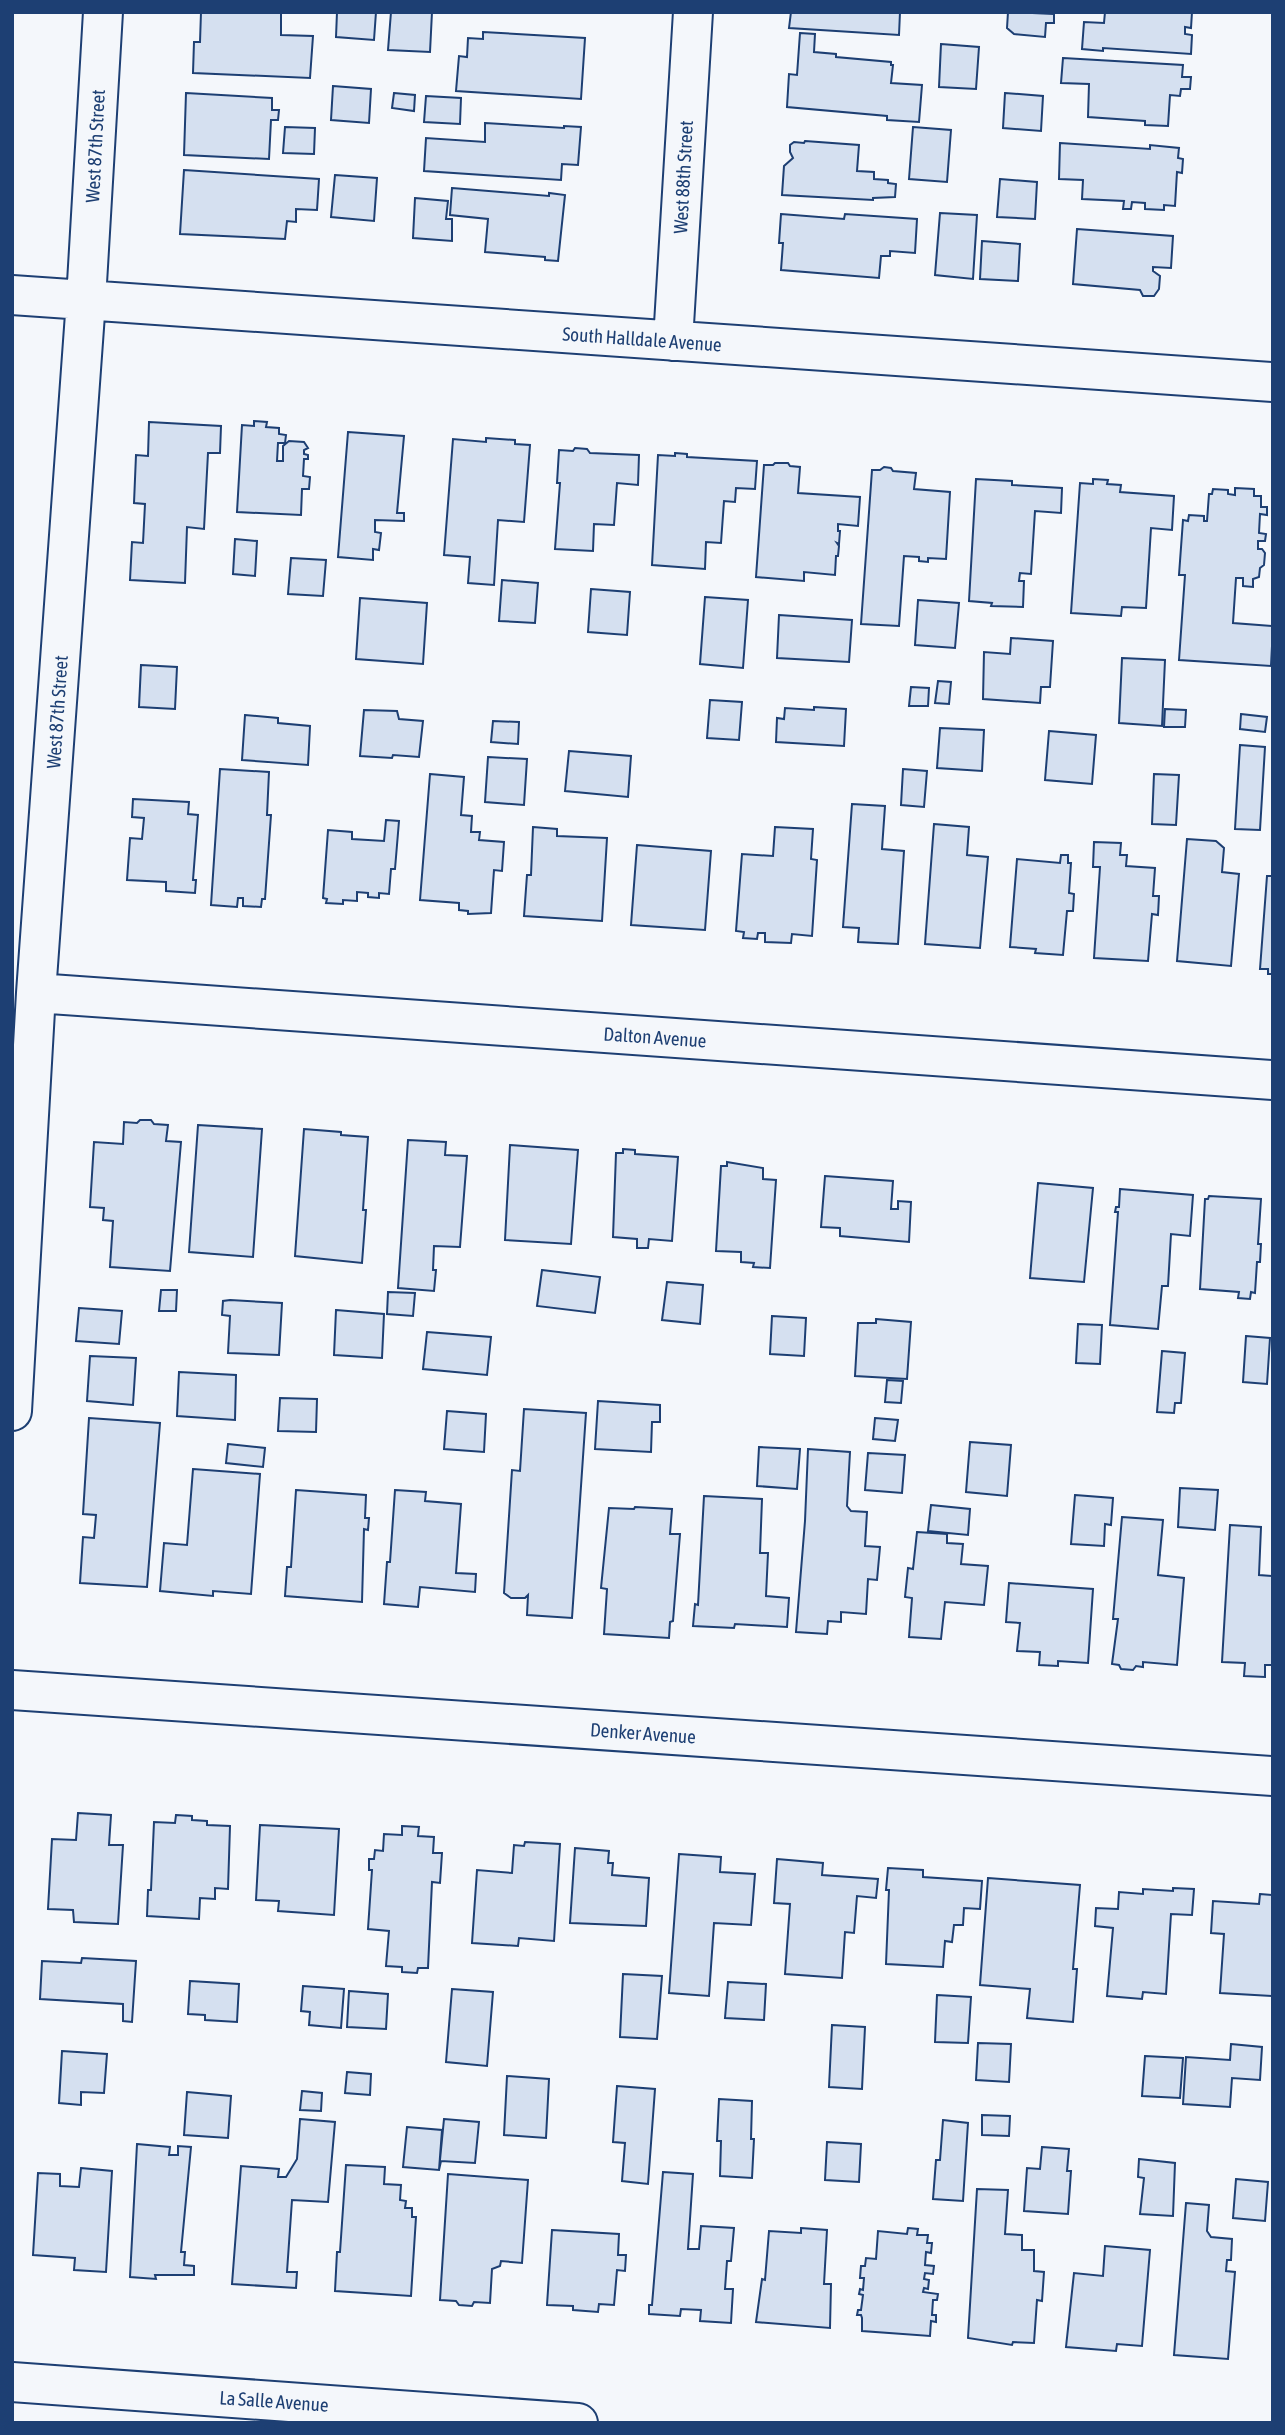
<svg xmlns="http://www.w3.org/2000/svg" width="1285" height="2435" viewBox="0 0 1285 2435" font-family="'Asap Condensed',sans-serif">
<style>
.building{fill:#d5e0f0;stroke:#1d3f73;stroke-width:2}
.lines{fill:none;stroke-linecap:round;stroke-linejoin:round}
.street-casing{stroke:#1d3f73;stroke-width:42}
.secondary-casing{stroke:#1d3f73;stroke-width:42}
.street{stroke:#f4f7fb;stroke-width:38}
.secondary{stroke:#f4f7fb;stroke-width:38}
.labels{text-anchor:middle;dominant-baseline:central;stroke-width:5;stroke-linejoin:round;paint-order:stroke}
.street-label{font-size:19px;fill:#1d3f73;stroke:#f4f7fb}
</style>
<rect width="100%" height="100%" fill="#f4f7fb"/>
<path class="building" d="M201 12 281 13V35L313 36 310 78 193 73 194 42H200Z
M337 12H376L374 40 336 37Z
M391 12H432L430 52 388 50Z
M791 12H900L899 35 789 28Z
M1008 12 1054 14V23H1046L1045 37 1014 34 1007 28Z
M1105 12H1192L1191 28 1185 27V34L1192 35 1191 54 1103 48V51L1082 49 1084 22 1104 23Z
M483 32 585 38 581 99 456 91 459 56 467 57 468 38 483 39Z
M800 33 815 34 814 52 836 54V57L891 62V65H893L891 83 922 85 919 122 887 120V116L787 107 789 74 797 75Z
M941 44 979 47 976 89 939 87Z
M1063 58 1183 65 1182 77H1191L1190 89H1181L1180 96 1170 95 1168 126 1145 125V121L1088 117 1089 84 1061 83Z
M333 86 371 89 369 123 331 120Z
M186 93 272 98V110H279L278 120H271L269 159 184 155Z
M394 93 415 95 414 111 392 108Z
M1005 93 1043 96 1041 131 1003 128Z
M426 96 461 98 460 124 424 122Z
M485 123 564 128V126L581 127 578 165 562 164 561 180 424 171 426 138 485 142Z
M285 127 315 128 314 154 283 153Z
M913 127 951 130 947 182 909 179Z
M805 141 859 145 857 171 874 172V179L888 180V183L896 184 895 197 873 198V200L782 195 784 166 793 158 790 152V145L794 142 804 143Z
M1060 143 1150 149V145L1179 148 1178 158 1183 159 1182 173 1177 172 1175 206 1164 205V210L1145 209V203L1132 202 1131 209H1123L1124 201 1082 199 1083 180 1059 179Z
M184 170 319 179 317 210 296 209V222L287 221 285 239 180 234Z
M335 175 377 178 374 221 331 217Z
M1000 179 1037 182 1035 219 997 217Z
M452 188 549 196V193L565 195 558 261 545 260V257L485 252 488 219 450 215Z
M415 198 448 201 446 219H452V241L413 238Z
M940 213 977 215 973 279 935 275Z
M781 214 844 219 845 214 917 219 915 253 890 251V256H881L879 278 781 270 783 243H779Z
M1077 229 1173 236 1171 268 1153 267V271L1160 276 1159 289 1154 296H1143L1140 290 1073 284Z
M982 241 1020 244 1018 281 980 279Z
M254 421 267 422 266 427 279 428V434L286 435 285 443H278L277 461H283V446L289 441 304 442 308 448 304 450V454L308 455V459H304L303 476 310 477 309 489H302L301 515 237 512 242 425 254 426Z
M149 422 221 426 220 453H208L204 529 187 527 185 583 130 580 132 542 143 543 145 504 134 503 136 455 148 456Z
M348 432 404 436 397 513H404V521L375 520V532L381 533 379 550 373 549V560L338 557Z
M486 438 515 440V444L530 445 524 522 498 520 494 585 468 583 470 557 444 555 453 439 486 442Z
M575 448 587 449 590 453 639 455 638 485 617 483 614 525 594 524 593 551 555 549 560 483H557L559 450 573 451Z
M675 453 687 454V457L757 461 755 489 736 488 735 502 724 501 721 543 706 542 705 569 652 565 658 455 675 456Z
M775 463H788L790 466 800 467 798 493 860 497 858 526 838 524V531H840L839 544 837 543 839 546 838 556H836L835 575 804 572V581L756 577 764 465H773Z
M884 467 891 468 893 471 916 473 914 489 950 492 946 559 928 558V562L919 561V557L904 556 899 626 861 624 872 470H880Z
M976 479 1012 481V485L1062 488 1061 513 1035 511 1031 574 1020 573 1019 581H1024L1023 607 991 606 992 603 969 601Z
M1093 479 1108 480 1107 484 1121 485 1120 492 1174 496 1172 530 1151 528 1146 608 1122 607 1121 616 1071 613 1080 483 1093 484Z
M1235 488 1254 489V496H1261V507H1267V515L1260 514 1259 533 1266 534 1265 541H1258V549H1262L1265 553 1264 565 1260 568 1259 577 1253 579V587L1243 586V578H1236L1233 623 1273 626 1271 666 1179 660 1185 575H1179L1183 520 1188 521 1189 515 1204 516V521H1207L1209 494H1212L1213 489 1228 490V494L1235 495Z
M235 539 257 541 255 576 233 574Z
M291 558 326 560 323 596 288 594Z
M502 580 538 583 535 623 499 621Z
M591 589 630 592 627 635 588 632Z
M705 597 748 600 743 668 700 664Z
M360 598 427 603 423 664 356 659Z
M918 600 959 603 955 648 915 645Z
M779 615 852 620 849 662 777 658Z
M1011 638 1053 641 1050 687H1041L1040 703 983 699 984 652 1010 654Z
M1122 658 1165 660 1162 726 1119 723Z
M141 665 177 667 175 709 139 707Z
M938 681 951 682 949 704 935 703Z
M911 687 929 688 928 706H909Z
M710 700 742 702 739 740 707 738Z
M814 707 846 709 844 746 776 742 777 718 784 719 785 708 814 710Z
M1165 709 1186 710 1185 727H1164Z
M364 710 397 711 399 719 423 721 419 757 393 755 392 758 360 756Z
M1241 714 1267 717 1265 732 1240 729Z
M245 715 278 718V723L310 726 308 765 242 760Z
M493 721 519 722 518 744 491 742Z
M940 728 984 730 982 771 937 768Z
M1049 731 1096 735 1092 784 1045 780Z
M1240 745 1265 747 1260 830 1235 829Z
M569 751 631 756 628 797 565 791Z
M488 757 527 759 524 805 485 802Z
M220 769 269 772 267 815H271L265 899H262L261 907 243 906V898H238L237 907 211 905Z
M903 769 927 771 924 807 901 805Z
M430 774 464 777 461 815 472 816 471 832H480L479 840 504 842 502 871 494 870 491 913 468 914V911L459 910V903L420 900Z
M1154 774 1179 775 1176 825 1152 824Z
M133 799 189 802 188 814 198 815 193 880H196L195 893 166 891V882L127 880 130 838 142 839 144 818 132 817Z
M852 804 885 806 882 849 904 851 898 944 858 942 859 928 843 927Z
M386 820 399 821 395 869H391L389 894 379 893V898L368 897V893L357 892V901L343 900V904L326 903 327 899 323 898 328 830 352 832V839L384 841Z
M934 824 969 827 967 855 988 857 980 948 925 944Z
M533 827 557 829V836L607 838 602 921 524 916 527 875H531Z
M775 827 813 829 811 859 817 860 812 936 792 934 791 943 765 942V933H758L757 939 743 938 744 932 736 931 742 854 773 856Z
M1187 839 1216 841 1224 848 1222 872 1239 874 1231 966 1177 961Z
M1094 842 1121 843 1120 855H1127L1126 866 1155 868 1153 896H1159L1158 915 1152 914 1148 961 1094 958 1100 867H1093Z
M637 845 711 851 705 930 631 925Z
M1061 855H1068V863H1071L1069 893 1074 894 1073 911H1067L1063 955 1035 953 1036 949 1010 947 1017 859 1060 863Z
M1267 876H1273V974H1268V969H1260Z
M140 1120H151L154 1124 168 1125 166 1141 181 1142 170 1271 110 1267 113 1221 103 1220 104 1208 90 1207 94 1142 123 1144 124 1122 137 1123Z
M198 1125 262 1129 253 1257 189 1252Z
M304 1129 341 1132V1135L368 1137 363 1210H366L362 1263 295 1256Z
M408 1140 446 1142 445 1155 467 1156 460 1247 434 1246 433 1270H436L434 1291 398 1288Z
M510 1145 578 1150 571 1244 505 1240Z
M623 1149 635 1150V1154L678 1157 672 1241 649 1239 648 1248H637V1239L613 1237 616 1153H623Z
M727 1162 763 1168V1179L776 1180 770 1268 753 1267 754 1263 741 1262V1252L716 1251 721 1166H727Z
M825 1176 893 1181 891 1209H898V1201L911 1202 909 1242 840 1236V1228L821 1227Z
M1038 1183 1093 1188 1084 1282 1030 1278Z
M1120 1189 1193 1195 1190 1236 1171 1234 1168 1286H1162L1158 1329 1110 1325 1118 1212H1115L1116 1207H1119Z
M1209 1196 1261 1199 1258 1244H1261L1260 1262H1257L1255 1293 1251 1292 1250 1299 1238 1298 1239 1292 1200 1289 1205 1199H1208Z
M542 1270 600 1277 595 1313 537 1306Z
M667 1282 703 1285 700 1324 662 1320Z
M161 1290H177L176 1311H159Z
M388 1292 415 1293 413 1316 387 1314Z
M230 1300 282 1303 279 1355 228 1353 230 1316 222 1315 223 1301Z
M79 1308 122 1311 119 1344 76 1341Z
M336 1310 384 1314 382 1358 334 1355Z
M772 1316 806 1318 804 1356 770 1354Z
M876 1319 911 1322 907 1379 855 1376 858 1323H876Z
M1078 1324 1102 1325 1100 1364 1076 1363Z
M427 1332 491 1337 487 1375 423 1369Z
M1246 1336 1270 1338 1267 1384 1243 1382Z
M1162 1351 1185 1353 1181 1403H1175L1174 1413 1157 1412Z
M90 1356 136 1358 133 1405 87 1401Z
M179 1372 236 1375 235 1420 177 1416Z
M887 1380 903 1381 901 1403 885 1402Z
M280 1398 317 1399 316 1432 278 1431Z
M598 1401 660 1405V1422H652L651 1452 595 1449Z
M524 1409 586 1413 572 1618 527 1615 528 1595 525 1598H511L504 1593 512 1470 520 1471Z
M447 1411 486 1414 484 1452 444 1449Z
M89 1418 160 1423 147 1587 80 1583 83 1537 94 1538 96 1515 83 1514Z
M875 1418 898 1420 895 1441 873 1439Z
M970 1442 1011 1445 1007 1496 966 1492Z
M228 1444 265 1448 263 1467 226 1463Z
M759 1447 800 1449 797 1489 757 1486Z
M808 1449 850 1452 847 1506 851 1511 867 1512 865 1546 880 1547 877 1580 868 1579 866 1614 841 1612V1622L828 1621 827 1634 796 1632 805 1521Z
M868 1453 905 1455 902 1493 865 1490Z
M193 1469 260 1474 251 1594 213 1591V1596L160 1591 164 1543 187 1545Z
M1180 1488 1218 1490 1215 1530 1178 1527Z
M296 1490 366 1495 365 1518H369L368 1530 364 1529 362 1602 285 1596 287 1567H291Z
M395 1490 426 1492 425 1501 461 1504 456 1573 476 1574 475 1592 420 1587 418 1607 384 1604 387 1562H390Z
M1075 1495 1113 1498 1111 1525 1105 1524 1104 1546 1071 1544Z
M704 1496 762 1499 760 1553H768L766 1596 789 1598 787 1627 735 1624 734 1628 693 1626 695 1604 698 1605Z
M931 1505 970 1509 968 1535 928 1531Z
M635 1507 672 1509 670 1534H680L673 1621 670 1622 669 1638 604 1634 607 1589 601 1588 609 1508 634 1509Z
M1122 1517 1163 1520 1158 1575 1184 1578 1177 1665 1143 1662V1667L1136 1666 1133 1670 1121 1669 1119 1665 1112 1664 1118 1619H1113Z
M1230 1525 1261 1527 1259 1575 1273 1576V1665H1265V1677L1244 1676 1245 1663 1222 1662Z
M917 1532 947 1534V1543L963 1544 961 1564 988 1566 984 1605 945 1602 941 1639 909 1637 912 1598 905 1597 908 1568 913 1569Z
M1009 1583 1093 1589 1088 1663 1058 1661V1666L1039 1665 1040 1652 1017 1651 1020 1623 1006 1622Z
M78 1813 111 1815 109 1845H123L118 1924 74 1922 73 1910 48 1909 52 1839 76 1840Z
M176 1815 192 1816V1820L207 1821V1825L230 1826 228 1889 215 1888V1899L200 1898 199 1919 147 1916 148 1890H151L154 1822 175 1823Z
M260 1825 339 1829 334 1915 278 1911 279 1901 256 1900Z
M402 1826 419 1827 418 1836 434 1837 433 1853H442L440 1883 432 1882 428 1968H418L417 1973 402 1972V1967L386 1966 389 1931 368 1929 372 1870H369V1859H374L375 1850 383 1851 384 1834 402 1835Z
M525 1842 560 1844 554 1941 519 1938 518 1946 472 1943 477 1870 512 1873 514 1845 524 1846Z
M575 1848 609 1851 608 1863H613L612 1875 649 1878 646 1926 570 1923Z
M679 1854 721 1857 720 1872 755 1874 751 1925 714 1923 709 1996 669 1993Z
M777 1859 823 1863 822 1875 878 1879 876 1898 857 1896 854 1933 845 1932 842 1978 785 1974 790 1904 774 1903Z
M888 1868 923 1870V1877L982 1881 980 1909 964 1908 963 1925H954L952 1942 945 1941 943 1967 886 1964 889 1890H886Z
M988 1878 1080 1885 1073 1969H1077L1073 2022 1027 2018 1030 1989 980 1985Z
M1173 1888 1194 1889 1192 1915 1171 1914 1166 1994 1143 1992 1142 1999 1107 1996 1113 1928 1095 1926 1096 1908 1118 1909 1119 1892 1143 1894V1889L1173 1891Z
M1260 1894 1273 1895V1996L1220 1993 1224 1934 1211 1933 1213 1901 1259 1904Z
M82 1958 136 1961 132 2022 123 2021V2004L40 1999 42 1961 81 1963Z
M623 1974 662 1976 657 2039 620 2037Z
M190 1981 239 1984 237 2022 205 2020V2015L188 2014Z
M728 1982 766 1984 764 2020 725 2018Z
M303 1986 344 1989 341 2028 309 2025 310 2012 301 2011Z
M452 1989 493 1992 487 2066 446 2062Z
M349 1991 388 1994 386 2029 347 2027Z
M937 1995 971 1997 968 2043 935 2042Z
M832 2025 865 2027 862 2089 829 2087Z
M978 2043 1011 2044 1009 2082 976 2080Z
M1231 2044 1262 2047 1260 2080 1232 2078 1230 2107 1183 2104 1186 2057 1230 2060Z
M62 2051 107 2054 104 2093 81 2092V2105L59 2103Z
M1145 2056 1183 2058 1180 2098 1142 2096Z
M347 2072 371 2074 370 2095 345 2093Z
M507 2076 549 2079 546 2138 504 2135Z
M617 2086 655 2089 648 2184 622 2181 625 2143 613 2142Z
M302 2091 322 2093 321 2111 300 2110Z
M187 2092 231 2096 228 2138 184 2135Z
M719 2099 752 2101 751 2139H754L752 2178 720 2176 721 2141H717Z
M982 2115 1010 2116 1009 2136 982 2135Z
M300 2119 335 2122 328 2202 292 2200 287 2272H297L296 2288 232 2284 241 2166 279 2169 278 2177H286L297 2159Z
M444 2119 479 2122 475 2163 441 2161 439 2170Z
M943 2120 968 2123 963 2201 933 2199 936 2160H940Z
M407 2127 442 2130 439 2170 403 2167Z
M827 2142 861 2144 859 2182 825 2180Z
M137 2144 170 2147 169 2155H178V2146L191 2147 181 2252H185L184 2265 194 2266V2275H155L156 2279 130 2277Z
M1042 2147 1069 2149 1067 2171H1071L1068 2214 1024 2211 1027 2168 1040 2169Z
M1139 2159 1175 2163 1173 2216 1140 2214 1144 2178 1138 2177Z
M346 2165 385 2167 384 2184 401 2185 400 2200 406 2201 405 2208H412V2217H416L411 2296 335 2291 337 2252H340Z
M81 2168 112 2171 106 2272 74 2270 75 2258 33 2255 38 2173 60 2174V2186L79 2187Z
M663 2172 693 2174 688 2249H699L701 2226 734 2228 731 2261H727L725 2289H733L731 2323 700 2321 701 2310 681 2309 680 2316 649 2314V2305H652Z
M448 2174 528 2180 522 2263 501 2261 500 2266 492 2269 490 2303 474 2302 472 2306 459 2305 456 2301 440 2300Z
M1236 2179 1268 2182 1265 2221 1233 2218Z
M977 2189 1008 2190 1005 2234 1022 2235V2250H1034V2271L1044 2272 1042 2301 1037 2300 1034 2343 1013 2342 1012 2345 968 2338Z
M1186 2203 1209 2205 1207 2231 1211 2237 1232 2239 1231 2260H1227L1226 2271 1235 2272 1228 2359 1174 2355Z
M801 2228 827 2230 824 2284H831L830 2328 756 2322 762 2279 765 2280 769 2231 801 2233Z
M908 2228 918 2229 917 2235H928L927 2243H932L931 2253 926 2252 925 2265 934 2266 933 2274 925 2273 924 2279 929 2280 928 2289 924 2288 923 2292 938 2294 937 2300H933L932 2315H936V2322L931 2321 930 2336 862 2331V2318L861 2315H857L858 2310H861L863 2295 859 2294 860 2289 863 2290 864 2278H860L861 2266H865L866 2258 876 2259 878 2231 907 2234Z
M552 2230 619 2234 618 2255H626L625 2271 617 2270 614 2305 599 2304 598 2312 573 2310V2306L547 2305Z
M1105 2246 1150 2250 1142 2346 1117 2344 1116 2351 1066 2347 1074 2273 1103 2276Z"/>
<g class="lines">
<g class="street-casing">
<path id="street" d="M12 295 1273 382
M673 341 693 12
M36 993 1273 1080
M12 1411 36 993 86 300 103 12
M12 2382 578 2423"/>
</g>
<g class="secondary-casing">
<path id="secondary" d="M12 1690 1273 1776"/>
</g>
<use href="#street" class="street"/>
<use href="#secondary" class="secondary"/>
</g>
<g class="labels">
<g class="street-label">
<text transform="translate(95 146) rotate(-87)">West 87th Street</text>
<text transform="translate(683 177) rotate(-87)">West 88th Street</text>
<text transform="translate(642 339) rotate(4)">South Halldale Avenue</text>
<text transform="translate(57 712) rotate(-86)">West 87th Street</text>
<text transform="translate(655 1037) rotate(4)">Dalton Avenue</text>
<text transform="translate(643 1733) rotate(4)">Denker Avenue</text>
<text transform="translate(274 2401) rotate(4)">La Salle Avenue</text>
</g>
</g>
<rect width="1285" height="2435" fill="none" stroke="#1d3f73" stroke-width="28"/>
</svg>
